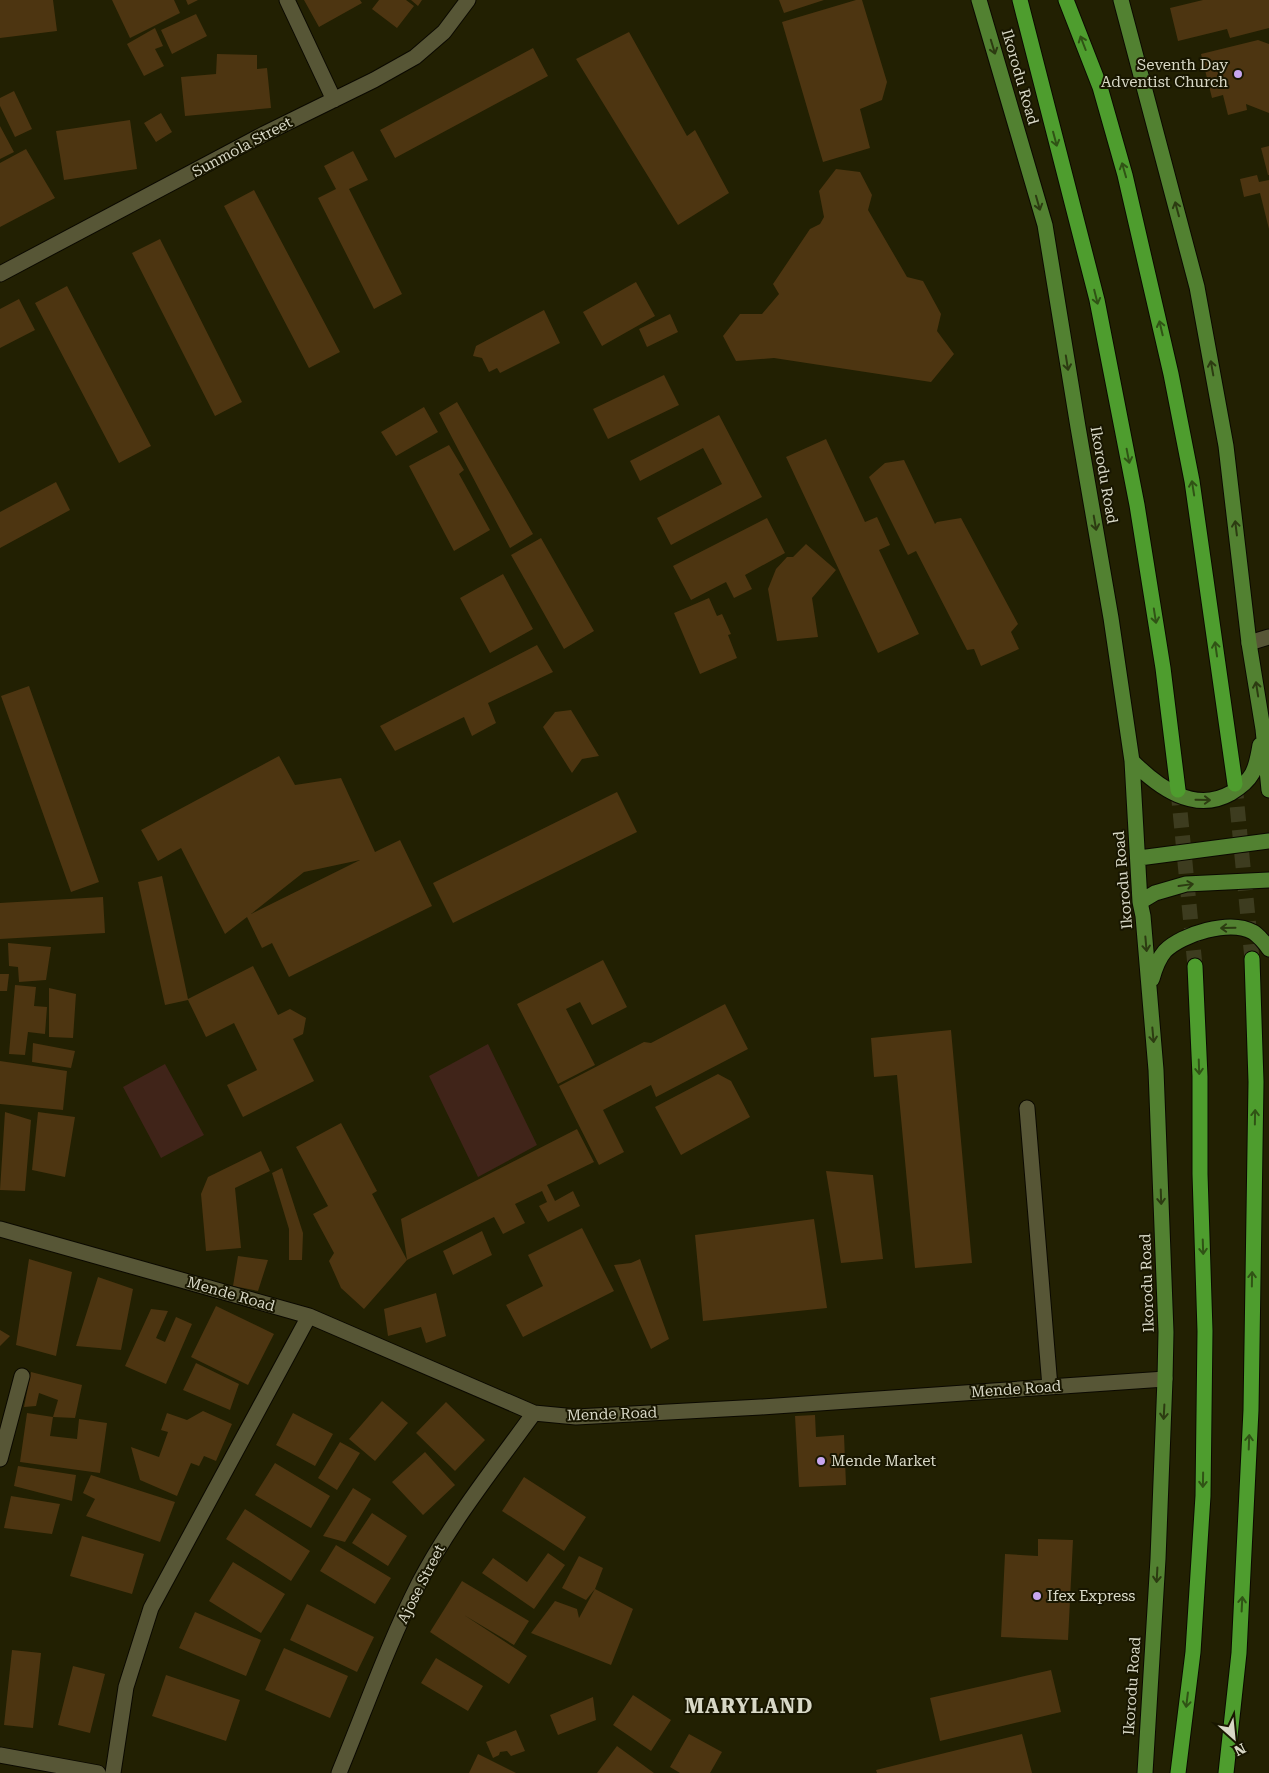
<svg xmlns="http://www.w3.org/2000/svg" width="1269" height="1773" viewBox="0 0 1269 1773" font-family="'Roboto Serif',serif">
<style>
.grass{fill:#402419}
.building{fill:#4d3511;fill-rule:evenodd}
.lines{fill:none;stroke-linecap:round;stroke-linejoin:round}
.highway-tunnel{stroke:#3d3c1f;stroke-width:15;stroke-dasharray:15 8;stroke-linecap:butt}
.street-casing{stroke:#0b0900;stroke-width:17}
.primary-casing{stroke:#0b0900;stroke-width:17}
.highway-casing{stroke:#0b0900;stroke-width:17}
.street{stroke:#575636;stroke-width:15}
.primary{stroke:#528131;stroke-width:15}
.highway{stroke:#4e9d2e;stroke-width:15}
.oneway{stroke:#305315}
.oneway2{stroke:#2c3b11}
.poi-dot{fill:#c7a6ef;stroke:#181600;stroke-width:2}
.labels{text-anchor:middle;dominant-baseline:central;stroke-width:4;stroke-linejoin:round;paint-order:stroke}
.poi-label{font-size:15px;fill:#d8d8c6;stroke:#181600;text-anchor:start}
.street-label{font-size:15px;fill:#d8d8c6;stroke:#181600}
.district-label{font-size:20px;font-weight:bold;letter-spacing:1px;fill:#d8d8c6;stroke:#181600}
</style>
<rect width="100%" height="100%" fill="#222002"/>
<path class="grass" d="M488 1044 537 1145 478 1177 429 1076Z
M165 1064 204 1135 161 1158 123 1087Z"/>
<path class="building" d="M0 0H53L57 31 0 38Z
M112 0H174L180 13 130 38Z
M186 0H198L188 5Z
M304 0H360L362 3 319 27Z
M379 0H406L414 6 397 28 372 9Z
M411 0H422L418 6Z
M779 0H824L784 13Z
M856 0H862L887 82 882 100 860 109 870 148 823 162 782 22Z
M1203 0H1269V28L1230 38 1227 29 1178 41 1170 8Z
M196 14 207 36 172 54 161 30Z
M155 28 163 46 155 49 164 66 144 76 127 44Z
M629 32 687 136 695 130 729 193 678 225 576 59Z
M1258 40 1269 44V113L1246 104 1247 110 1228 115 1223 95 1212 98 1201 54Z
M533 48 548 76 395 158 380 130Z
M217 54 257 55V69L267 68 271 108 185 116 181 77 216 74Z
M14 91 32 129 15 137 0 106V98Z
M161 113 172 132 156 142 144 123Z
M130 120 137 169 64 180 56 131Z
M0 126 14 152 0 159Z
M1269 146V175H1268L1261 148Z
M26 149 55 198 0 227V163Z
M353 151 368 180 349 189 402 294 374 309 318 198 336 189 324 166Z
M836 169 860 172 872 195 868 210 907 277 923 281 941 314 937 331 954 354 931 382 774 358 736 361 723 336 740 314H762L779 294 773 284 810 229 820 224 824 217 819 191Z
M1257 175 1259 182 1269 180V229L1260 193 1244 197 1240 179Z
M254 190 340 352 309 368 224 206Z
M160 239 242 402 215 416 132 253Z
M636 282 655 316 602 346 583 312Z
M67 286 151 446 119 463 35 303Z
M19 299 35 330 0 348V309Z
M544 310 560 343 500 373 497 368 489 372 482 358 473 356 476 346Z
M670 314 678 332 647 347 639 329Z
M664 375 679 405 608 439 593 409Z
M457 402 533 534 510 548 439 413Z
M424 407 438 432 396 456 381 432Z
M719 415 762 497 671 545 657 518 722 484 703 448 640 481 630 461Z
M826 439 865 522 877 517 890 545 879 550 919 634 878 653 786 457Z
M449 445 464 470 459 474 490 530 454 551 409 466Z
M904 460 935 524 937 522 961 518 1018 624 1011 632 1019 649 981 666 974 649 967 650 916 551 908 555 869 477 885 463Z
M56 482 70 510 0 548V512Z
M767 518 785 553 745 575 752 589 734 598 726 582 691 600 673 566Z
M541 538 594 631 564 649 511 555Z
M806 544 836 570 812 598 818 637 777 641 768 589 776 569 787 557H793Z
M503 574 533 629 490 653 460 598Z
M709 598 717 616 722 614 731 634 728 635 737 658 700 674 674 613Z
M537 645 553 672 488 703 496 723 472 736 464 717 395 751 380 726Z
M29 686 99 882 71 892 1 696Z
M571 710 599 756 582 759 572 773 543 727 555 712Z
M279 756 295 785 341 778 375 852 400 840 432 906 289 977 272 943 262 948 247 917 225 934 181 848 158 861 141 830ZM360 860 251 914 304 872Z
M617 792 637 832 453 923 433 883Z
M162 876 188 999 253 966 278 1015 290 1009 306 1018 303 1034 293 1039 314 1081 243 1117 227 1085 257 1070 234 1023 206 1037 188 1000 165 1005 138 882Z
M103 897 105 933 0 939V903Z
M8 943 51 947 46 980 19 982 18 967 9 966Z
M603 960 627 1007 592 1025 580 1002 566 1009 595 1065 558 1084 517 1004Z
M0 974H9L7 991H0Z
M15 985 36 987 34 1006 47 1007 45 1034 28 1032 25 1055 9 1054Z
M49 988 76 994 73 1038 49 1037Z
M725 1004 748 1049 656 1097 651 1085 603 1110 624 1152 599 1165 559 1086 644 1042 651 1043Z
M951 1030 972 1263 915 1268 897 1075 874 1077 871 1038Z
M33 1043 75 1051 71 1068 32 1062Z
M0 1061 67 1071 63 1110 0 1104Z
M718 1074 731 1081 750 1117 681 1155 655 1107Z
M5 1112 31 1120 25 1191 0 1190Z
M38 1112 75 1117 65 1177 32 1170Z
M341 1123 377 1191 372 1194 407 1260 364 1309 341 1288 329 1261 334 1253 313 1214 328 1206 296 1147Z
M577 1129 594 1162 547 1185 555 1201 573 1191 580 1206 548 1222 539 1206 547 1202 542 1191 515 1204 525 1223 503 1234 494 1217 407 1260 401 1219Z
M261 1151 270 1171 235 1188 241 1248 206 1251 201 1194 208 1177Z
M282 1168 303 1233 302 1260H289V1229L272 1173Z
M826 1171 873 1175 883 1259 841 1263Z
M814 1219 827 1308 703 1321 695 1235Z
M582 1228 614 1291 523 1337 506 1305 543 1286 528 1255Z
M482 1231 492 1255 453 1275 443 1251Z
M238 1256 268 1260 258 1291 233 1286Z
M29 1259 72 1272 56 1356 16 1345Z
M640 1259 669 1339 651 1349 614 1265 631 1263Z
M98 1277 133 1289 121 1350 76 1346Z
M436 1293 446 1336 426 1343 421 1327 388 1336 384 1309Z
M216 1306 274 1334 248 1385 191 1357Z
M151 1309 168 1311 156 1338 165 1342 176 1317 192 1324 166 1384 125 1366Z
M0 1330 10 1336 0 1346Z
M196 1363 239 1384 230 1410 183 1390Z
M31 1372 82 1385 75 1418 53 1417 50 1436 77 1439 79 1419 107 1423 100 1473 20 1462 27 1413 53 1417 58 1400 39 1393 36 1406 24 1407Z
M382 1401 408 1423 375 1461 349 1439Z
M446 1402 485 1440 455 1471 416 1433Z
M203 1411 232 1424 216 1461 204 1456 199 1466 191 1463 177 1496 140 1480 131 1447 159 1457 168 1432 161 1430 167 1413 187 1420Z
M293 1413 333 1434 315 1466 276 1445Z
M815 1415 816 1437 844 1435 846 1485 799 1487 795 1416Z
M340 1442 360 1453 337 1490 318 1478Z
M425 1452 455 1485 423 1515 392 1482Z
M275 1463 330 1496 311 1528 255 1495Z
M18 1466 76 1475 72 1501 14 1486Z
M91 1475 175 1502 160 1542 86 1516 95 1499 83 1493Z
M524 1477 586 1517 564 1551 502 1511Z
M353 1488 371 1499 345 1542 323 1536Z
M11 1496 60 1504 52 1534 4 1528Z
M245 1509 310 1551 291 1581 226 1539Z
M372 1513 407 1536 388 1566 352 1543Z
M82 1536 144 1554 132 1594 70 1576Z
M1038 1539 1073 1540 1068 1640 1001 1637 1005 1554 1038 1556Z
M336 1545 391 1578 375 1604 320 1571Z
M548 1553 565 1565 534 1609 482 1573 493 1558 527 1582Z
M579 1556 603 1568 595 1589 586 1600 562 1588Z
M233 1562 285 1594 261 1633 209 1601Z
M462 1581 529 1621 514 1645 464 1615 527 1656 509 1684 430 1632Z
M595 1589 633 1609 611 1665 531 1633 555 1601 577 1609 579 1618Z
M307 1604 374 1637 357 1672 290 1640Z
M195 1612 261 1640 246 1676 179 1648Z
M284 1648 348 1676 330 1718 265 1690Z
M12 1650 41 1653 33 1728 4 1725Z
M436 1658 483 1686 468 1711 421 1683Z
M73 1666 105 1674 90 1733 58 1725Z
M1051 1670 1061 1712 940 1741 930 1698Z
M166 1675 240 1700 226 1741 152 1716Z
M633 1695 671 1720 651 1751 613 1725Z
M593 1697 596 1720 558 1735 550 1715Z
M516 1730 525 1751 511 1756 507 1751 500 1752 499 1755 493 1758 486 1742Z
M689 1734 722 1752 710 1773H680L670 1767Z
M1022 1734 1032 1773H877L876 1770Z
M617 1746 654 1773H597Z
M478 1754 516 1773H469Z"/>
<g class="lines">
<path class="highway-tunnel" d="M1235 784 1252 959
M1178 790 1195 966"/>
<g class="street-casing">
<path id="street" d="M287 0 334 100
M0 274 264 134 374 80 415 57 444 32 468 0
M1249 643 1269 637
M1027 1108 1050 1387
M0 1229 309 1316 534 1413 576 1417 761 1407 1165 1379
M0 1459 22 1376
M0 1755 98 1773
M113 1773 126 1687 151 1608 309 1316
M339 1773C365 1710 388 1644 419 1583 451 1522 494 1468 534 1413"/>
</g>
<g class="primary-casing">
<path id="primary" d="M979 0 1045 225 1078 427 1111 618 1132 761 1140 902 1143 916 1156 1070 1166 1332 1165 1379 1158 1559 1145 1773
M1121 0 1197 287 1226 446 1249 643 1263 729 1269 790
M1132 761C1158 787 1194 814 1231 793 1253 780 1256 770 1260 745
M1139 858 1269 841
M1140 902 1155 893 1186 884 1269 880
M1152 979C1155 968 1158 959 1165 951 1182 934 1230 919 1253 932 1258 935 1266 944 1269 949"/>
</g>
<g class="highway-casing">
<path id="highway" d="M1020 0 1097 300 1137 505 1163 668 1178 790
M1066 0 1100 87 1125 175 1171 374 1192 481 1235 784
M1178 1773 1193 1652 1203 1496 1205 1331 1200 1174V1076L1195 966
M1226 1773 1239 1653 1251 1410 1256 1082 1252 959"/>
</g>
<use href="#street" class="street"/>
<use href="#primary" class="primary"/>
<use href="#highway" class="highway"/>
</g>
<defs><path id="oneway-shaft" d="M-6 0H5M1.5-3L5.5 0L1.5 3" fill="none" stroke-width="1.6" stroke-linecap="round" stroke-linejoin="round" transform="scale(1.25)"/></defs>
<g class="oneway">
<use href="#oneway-shaft" transform="translate(1083 43) rotate(-111)"/>
<use href="#oneway-shaft" transform="translate(1055 139) rotate(75)"/>
<use href="#oneway-shaft" transform="translate(1124 170) rotate(-106)"/>
<use href="#oneway-shaft" transform="translate(1096 297) rotate(76)"/>
<use href="#oneway-shaft" transform="translate(1161 328) rotate(-103)"/>
<use href="#oneway-shaft" transform="translate(1128 456) rotate(79)"/>
<use href="#oneway-shaft" transform="translate(1193 488) rotate(-99)"/>
<use href="#oneway-shaft" transform="translate(1155 616) rotate(81)"/>
<use href="#oneway-shaft" transform="translate(1216 649) rotate(-98)"/>
<use href="#oneway-shaft" transform="translate(1199 1067) rotate(88)"/>
<use href="#oneway-shaft" transform="translate(1255 1117) rotate(-89)"/>
<use href="#oneway-shaft" transform="translate(1203 1247) rotate(88)"/>
<use href="#oneway-shaft" transform="translate(1252 1279) rotate(-89)"/>
<use href="#oneway-shaft" transform="translate(1249 1442) rotate(-88)"/>
<use href="#oneway-shaft" transform="translate(1203 1480) rotate(91)"/>
<use href="#oneway-shaft" transform="translate(1242 1604) rotate(-87)"/>
<use href="#oneway-shaft" transform="translate(1187 1700) rotate(97)"/>
</g>
<g class="oneway2">
<use href="#oneway-shaft" transform="translate(993 47) rotate(73)"/>
<use href="#oneway-shaft" transform="translate(1038 203) rotate(74)"/>
<use href="#oneway-shaft" transform="translate(1177 209) rotate(-105)"/>
<use href="#oneway-shaft" transform="translate(1067 363) rotate(81)"/>
<use href="#oneway-shaft" transform="translate(1212 368) rotate(-100)"/>
<use href="#oneway-shaft" transform="translate(1095 523) rotate(80)"/>
<use href="#oneway-shaft" transform="translate(1236 528) rotate(-97)"/>
<use href="#oneway-shaft" transform="translate(1257 689) rotate(-99)"/>
<use href="#oneway-shaft" transform="translate(1203 800) rotate(1)"/>
<use href="#oneway-shaft" transform="translate(1186 885) rotate(-8)"/>
<use href="#oneway-shaft" transform="translate(1228 928) rotate(179)"/>
<use href="#oneway-shaft" transform="translate(1146 944) rotate(85)"/>
<use href="#oneway-shaft" transform="translate(1153 1035) rotate(85)"/>
<use href="#oneway-shaft" transform="translate(1161 1197) rotate(88)"/>
<use href="#oneway-shaft" transform="translate(1164 1412) rotate(93)"/>
<use href="#oneway-shaft" transform="translate(1157 1575) rotate(93)"/>
</g>
<g class="poi-dot">
<circle cx="1238" cy="74" r="5"/>
<circle cx="821" cy="1461" r="5"/>
<circle cx="1037" cy="1596" r="5"/>
</g>
<g class="labels">
<g class="poi-label">
<text x="1228" y="65" text-anchor="end">Seventh Day<tspan x="1228" dy="17">Adventist Church</tspan></text>
<text x="831" y="1461">Mende Market</text>
<text x="1047" y="1596">Ifex Express</text>
</g>
<g class="street-label">
<text transform="translate(1020 77) rotate(74)">Ikorodu Road</text>
<text transform="translate(242 147) rotate(-28)">Sunmola Street</text>
<text transform="translate(1104 475) rotate(80)">Ikorodu Road</text>
<text transform="translate(1123 880) rotate(-95)">Ikorodu Road</text>
<text transform="translate(1147 1283) rotate(-92)">Ikorodu Road</text>
<text transform="translate(231 1294) rotate(16)">Mende Road</text>
<text transform="translate(1016 1389) rotate(-4)">Mende Road</text>
<text transform="translate(612 1414) rotate(-2)">Mende Road</text>
<text transform="translate(421 1584) rotate(-63)">Ajose Street</text>
<text transform="translate(1132 1686) rotate(-86)">Ikorodu Road</text>
</g>
<g class="district-label">
<text x="749" y="1706">MARYLAND</text>
</g>
</g>
<g transform="translate(1234 1738) rotate(153)" stroke="#181600" stroke-width="4" paint-order="stroke">
<path d="M0-4L9 19L0 12L-9 19Z" fill="#d8d8c6"/>
<text y="-8" font-size="14" font-weight="bold" text-anchor="middle" fill="#d8d8c6">N</text>
</g>
</svg>
